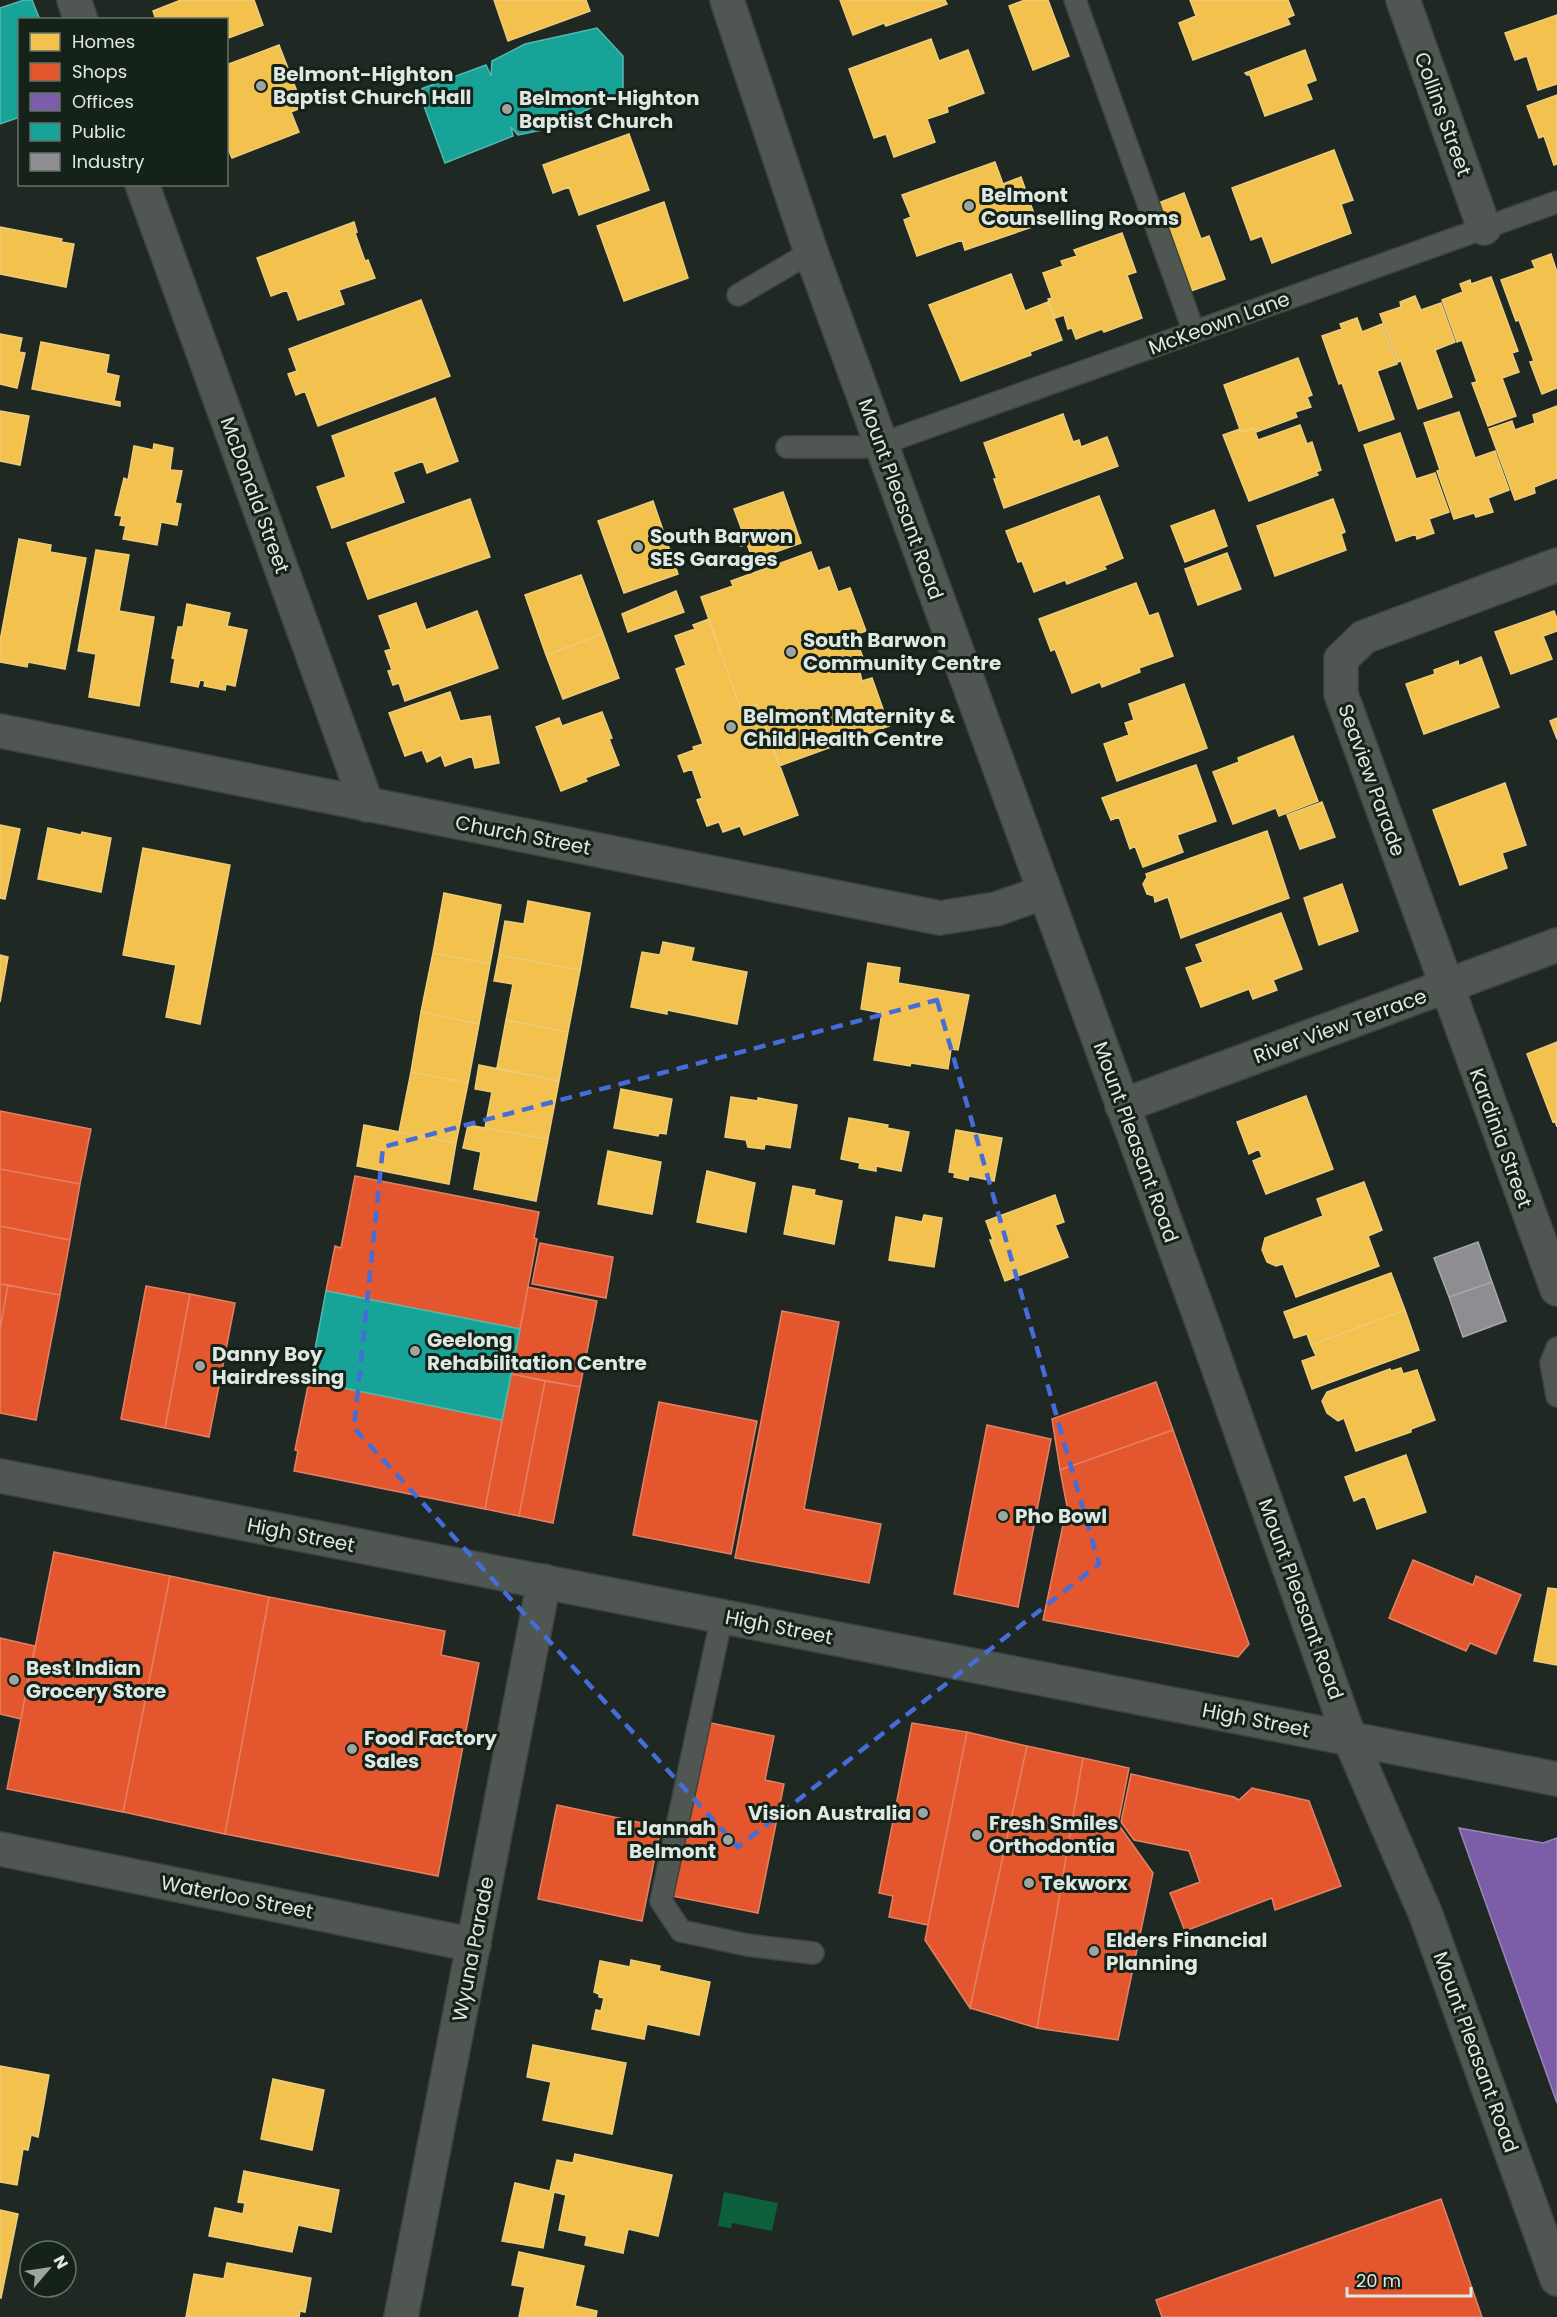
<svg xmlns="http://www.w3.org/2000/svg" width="1557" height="2317" viewBox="0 0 1557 2317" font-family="Poppins,sans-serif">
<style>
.water{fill:#0c603b}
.homes{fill:#f2c14e;stroke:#eccd7a;stroke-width:1.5}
.shops{fill:#e4572e;stroke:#e28264;stroke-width:1.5}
.offices{fill:#7b5ea7;stroke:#9987b9;stroke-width:1.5}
.public{fill:#17a398;stroke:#53b8ae;stroke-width:1.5}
.industry{fill:#8d8d92;stroke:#a6a8aa;stroke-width:1.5}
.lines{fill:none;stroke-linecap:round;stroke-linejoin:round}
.lane-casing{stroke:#3d4440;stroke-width:24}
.street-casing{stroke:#3d4440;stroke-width:36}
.secondary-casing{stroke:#3d4440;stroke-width:36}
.lane{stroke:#505652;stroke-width:21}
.street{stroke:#505652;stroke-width:33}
.secondary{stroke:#505652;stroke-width:33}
.marked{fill:none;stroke:#446dda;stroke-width:4.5;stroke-dasharray:12 8;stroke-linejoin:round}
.poi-dot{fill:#9ca5a0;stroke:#142219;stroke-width:2}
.labels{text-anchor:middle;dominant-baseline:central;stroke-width:6;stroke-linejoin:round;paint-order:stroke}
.poi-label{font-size:20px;font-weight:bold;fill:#dfe8e2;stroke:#142219;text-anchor:start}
.street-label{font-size:20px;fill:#dfe8e2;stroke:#142219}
</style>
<rect width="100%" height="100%" fill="#202824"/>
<path class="water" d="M724 2192 778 2203 772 2231 732 2223 731 2228 718 2226Z"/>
<path class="homes" d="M181 0H254L263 25 226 39V20H156L153 11Z
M494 0H586L590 11 508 41Z
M840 0H945L947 4 886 26 884 23 853 35Z
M1025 0H1048L1069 56 1033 70 1009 6Z
M1190 0H1288L1294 15 1287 18 1290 24 1193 60 1179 23 1196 16Z
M1557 15V84L1538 90 1527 56 1515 60 1505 33Z
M931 39 939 61 968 50 984 93 947 107 948 112 927 119 935 142 894 157 886 134 874 138 849 69Z
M279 45 303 107 291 112 299 132 232 158 226 144V65Z
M1305 50 1316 80 1306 84 1312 99 1265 116 1250 75H1247L1245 73Z
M1557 95V164L1554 165 1544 136 1539 138 1527 106Z
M629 134 649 190 579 215 569 187 553 193 543 165Z
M1334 150 1353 200 1341 204 1351 233 1272 263 1262 236 1251 240 1232 188Z
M995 162 1003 184 1021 177 1038 225 965 250 962 240 917 256 904 220 911 217 902 195Z
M1184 193 1201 239 1209 236 1225 279 1188 292 1156 204Z
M664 202 688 278 624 301 597 226Z
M354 222 357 232 355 233 365 261 368 260 375 278 339 290 344 304 298 320 287 290 271 296 257 258Z
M0 227 62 239 61 242 74 244 66 287 0 274Z
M1122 233 1136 272 1127 275 1142 318 1104 332 1102 329 1076 339 1072 328 1068 329 1064 315 1055 318 1048 299 1052 298 1043 273 1063 266 1061 261 1077 256 1074 250Z
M1551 254 1557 272V388L1542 394 1530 362 1534 361 1519 320 1516 321 1501 280 1535 268 1532 261Z
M1011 274 1025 311 1048 302 1062 340 1030 352 1031 355 961 381 929 305Z
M1491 277 1518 351 1512 353 1519 372 1502 378 1516 416 1488 426 1472 383 1477 382 1462 340 1457 342 1442 300 1463 292 1460 284 1470 280 1471 284Z
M1415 296 1421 310 1441 303 1455 342 1435 350 1452 397 1418 409 1401 361 1398 362 1380 314 1401 307 1400 302Z
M421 300 450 376 318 426 305 391 296 395 288 374 297 371 289 349Z
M1357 318 1362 332 1382 324 1397 364 1377 371 1394 419 1359 431 1342 383 1339 384 1322 336 1342 329 1340 324Z
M0 334 22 338 19 352 25 353 17 388 0 384Z
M41 342 109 355 106 373 119 376 114 401 120 402V406L32 389Z
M1298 358 1312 395 1307 397 1311 407 1295 412 1297 417 1256 432 1254 428 1241 432 1224 385Z
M435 398 458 461 427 473 423 461 393 472 404 502 332 528 317 487 346 477 332 436Z
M1557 406V478L1534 487 1535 493 1515 500 1489 429 1512 421 1515 430 1535 423 1533 415Z
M0 411 29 416 20 465 0 461Z
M1459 412 1475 458 1495 451 1509 490 1488 498 1493 512 1476 517 1474 513 1454 519 1437 471 1440 470 1424 423Z
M1063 414 1073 442 1079 440 1081 447 1107 437 1118 466 1004 508 994 479H997L984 443Z
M1300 425 1307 444 1312 442 1321 470 1316 472 1318 475 1249 501 1223 435 1240 429 1241 432 1254 428 1258 440Z
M1400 433 1416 479 1435 473 1449 512 1429 519 1434 533 1417 539 1416 534 1396 541 1364 445Z
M154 444 173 448 170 470 182 471 175 503 181 504 177 525 161 522 157 545 123 539 126 526 120 525 122 516 115 515 124 478 128 480 134 446 153 450Z
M783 492 801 543 753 560 747 544 741 546 736 536 743 533 734 509Z
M1099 496 1123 558 1104 566 1106 569 1067 584 1065 580 1034 592 1022 561 1018 562 1006 531Z
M470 499 490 557 368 599 347 543Z
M1333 499 1345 532 1341 534 1346 550 1275 576 1257 526Z
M653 501 678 574 624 593 598 521Z
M1214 510 1227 546 1185 562 1171 526Z
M19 539 51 545 50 552 86 558 65 669 28 662 27 667 0 662V641Z
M96 550 129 555 119 611 154 617 139 706 89 697 96 654 78 651Z
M811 552 818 571 829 567 838 592 850 588 866 631 854 635 864 660V662L855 663 857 668H859L862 681 872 678 889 726 779 766 757 704 741 710 701 597 733 586 731 581Z
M1227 553 1241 589 1198 605 1185 569Z
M581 575 603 634 546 655 525 595Z
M1136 583 1149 616 1158 613 1173 656 1139 668 1140 672 1102 687 1100 682 1072 693 1055 649 1051 651 1039 619Z
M676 591 684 612 628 632 622 614Z
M416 603 426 630 477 611 498 668 405 701 399 683 393 685 388 671 392 670 385 651 391 649 379 616Z
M187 604 230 613 227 626 247 630 235 686 226 684 225 690 204 686 205 681 200 680 198 687 171 682 175 659 172 658 178 627H183Z
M1554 611 1557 619V631L1543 636 1552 659 1511 674 1495 632Z
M709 619 741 710 757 704 798 815 744 835 740 826 723 832 719 822 707 826 697 800 702 798 692 769 684 772 678 756 694 750 693 747 703 744 676 669 686 665 675 636 695 629 693 625Z
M603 634 619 678 563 699 546 655Z
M1481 657 1499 707 1424 734 1406 684 1435 674 1434 670 1458 661 1459 666Z
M1184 684 1207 748 1117 781 1104 744 1129 735 1125 723 1134 720 1129 704Z
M450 692 460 721 490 716 499 763 475 768 472 756 445 766 441 755 427 762 422 750 405 756 389 713Z
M602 712 612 738 609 739 619 765 585 778 587 781 561 791 536 727 559 718 562 726Z
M1557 718V739L1550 721Z
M1293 736 1318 801 1279 816 1276 808 1233 824 1213 772 1239 762 1238 758Z
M1196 765 1216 821 1177 835 1183 852 1143 867 1135 846 1130 849 1119 817 1111 820 1102 798Z
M1505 783 1526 845 1502 853 1507 868 1460 885 1433 810Z
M1322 802 1335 837 1300 849 1287 815Z
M0 825 20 829 5 899 0 898Z
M48 828 81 835 82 832 111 838 101 892 38 879Z
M1267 831 1289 898 1181 938 1168 897 1155 902 1154 896 1147 894 1143 884 1147 877 1146 874Z
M143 848 230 865 200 1024 166 1017 176 965 123 955Z
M1342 884 1358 931 1319 945 1304 898Z
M444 893 501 905 490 964 433 953Z
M528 901 590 913 580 970 499 955 505 921 524 924Z
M1281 913 1302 969 1273 980 1277 990 1253 999 1249 989 1201 1007 1186 968 1203 962 1196 945Z
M663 942 694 948 691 961 747 972 737 1024 667 1010V1014L631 1007 642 952 660 955Z
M433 953 490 964 479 1024 421 1012Z
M0 955 8 957 0 1002Z
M499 955 580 970 568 1032 506 1020 513 984 494 981Z
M868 963 900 968 898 983 969 995 958 1050 951 1049 948 1069 911 1063 910 1066 874 1060 882 1013 861 1009Z
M421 1012 479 1024 468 1083 411 1072Z
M506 1020 568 1032 559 1081 497 1068Z
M1557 1042V1127L1555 1121 1553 1122 1527 1054Z
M479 1065 559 1081 548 1139 485 1128 492 1092 475 1089Z
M411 1072 468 1083 456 1143 399 1132Z
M621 1089 672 1099 666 1134 659 1133 658 1136 614 1128Z
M1306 1096 1333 1169 1266 1194 1253 1161 1262 1157 1259 1149 1249 1154 1237 1122Z
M731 1097 758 1101V1098L797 1105 790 1148 765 1144 764 1149 748 1147 746 1140 725 1137Z
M849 1118 888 1125 887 1128 909 1132 901 1171 876 1166V1171L859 1168 860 1163 841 1159Z
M364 1125 456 1143 449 1184 357 1166Z
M468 1125 548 1139 536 1201 474 1189 481 1152 463 1148Z
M956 1130 1002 1138 994 1181 969 1176 968 1180 954 1177 955 1173 949 1172Z
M608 1151 661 1162 652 1214 598 1204Z
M707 1171 755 1183 746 1232 697 1222Z
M1364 1182 1382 1230 1368 1236 1379 1266 1296 1297 1283 1264 1276 1266 1267 1262 1262 1250 1265 1238 1323 1216 1317 1199Z
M793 1186 815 1190 814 1195 842 1201 834 1244 784 1234Z
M1055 1195 1064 1222 1055 1225 1068 1257 1005 1281 990 1240H993L986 1221Z
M924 1215 942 1218 934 1267 889 1260 896 1217 922 1222Z
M1391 1273 1405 1310 1311 1345 1307 1334 1294 1338 1284 1312Z
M1405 1310 1419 1350 1312 1389 1302 1361 1316 1356 1311 1345Z
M1401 1368 1403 1374 1417 1370 1435 1420 1411 1429V1432L1356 1451 1344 1418 1338 1421 1327 1413 1322 1401 1327 1392 1390 1369 1391 1371Z
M1406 1455 1426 1512 1377 1529 1365 1496 1354 1501 1345 1477Z
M1548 1588 1557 1589V1665L1534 1661Z
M631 1960 660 1966 659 1971 710 1982 699 2035 647 2024 644 2039 592 2029 596 2010 601 2011 604 1998 599 1997V1994L594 1992 600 1961 630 1967Z
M533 2045 626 2063 612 2134 543 2120 551 2082 527 2077Z
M0 2066 49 2075 38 2137 31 2135 28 2150 23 2149 17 2185 0 2182Z
M273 2079 324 2090 312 2150 261 2139Z
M575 2154 672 2175 658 2236 628 2229 623 2253 585 2245 587 2236 559 2230 566 2195 554 2192 543 2248 502 2241 515 2183 550 2191 557 2160 573 2163Z
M244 2171 339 2190 331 2232 298 2225 292 2252 209 2236 215 2208 243 2214 245 2203 238 2202Z
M0 2210 18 2214 1 2298H0Z
M519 2252 584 2266 575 2306 597 2311 596 2317H519L525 2287 512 2285Z
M227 2263 311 2278 305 2312 300 2311 299 2317H186L194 2274 224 2279Z"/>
<path class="shops" d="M0 1111 91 1129 80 1184 0 1169Z
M0 1169 80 1184 70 1240 0 1226Z
M355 1176 539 1212 534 1238 537 1239 520 1329 326 1291 335 1246 341 1248Z
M0 1226 70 1240 60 1295 0 1284Z
M540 1243 613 1257 606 1298 532 1284Z
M0 1284 8 1285 0 1329Z
M8 1285 60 1295 36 1420 0 1413V1329Z
M146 1286 190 1294 165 1428 121 1419Z
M528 1287 597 1301 580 1387 511 1374Z
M190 1294 235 1303 209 1437 165 1428Z
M782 1311 839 1322 804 1509 881 1524 869 1583 735 1558Z
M511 1374 545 1381 519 1516 485 1509Z
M309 1381 502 1420 485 1509 294 1471 298 1451 295 1450Z
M545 1381 580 1387 553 1523 519 1516Z
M1156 1382 1173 1430 1060 1470 1052 1419Z
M659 1402 757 1421 731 1554 633 1535Z
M987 1425 1051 1439 1018 1607 954 1594Z
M1173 1430 1249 1644 1238 1657 1043 1620 1067 1506 1060 1470Z
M54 1552 170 1576 123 1812 7 1789Z
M1413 1560 1473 1585 1476 1576 1521 1595 1496 1654 1470 1643 1466 1651 1389 1618Z
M170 1576 269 1597 225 1834 123 1812Z
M269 1597 445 1631 441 1655 479 1663 438 1876 225 1834Z
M0 1638 35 1646 21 1719 0 1714Z
M706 1722 774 1736 765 1780 784 1784 758 1913 672 1896Z
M912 1723 967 1732 928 1925 889 1917 893 1896 879 1893Z
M967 1732 1027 1746 970 2008 925 1940Z
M1027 1746 1083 1758 1037 2028 970 2008Z
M1083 1758 1129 1768 1118 1824 1153 1873 1118 2040 1037 2028Z
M1131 1774 1234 1797 1239 1800 1252 1788 1309 1801 1341 1886 1275 1910 1272 1898 1185 1931 1170 1893 1200 1882 1189 1851 1134 1840 1121 1822Z
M557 1805 661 1827 642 1921 538 1899Z
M1441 2199 1482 2317H1162L1156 2300Z"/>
<path class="offices" d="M1459 1828 1543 1843 1557 1838V2103Z"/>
<path class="public" d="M24 0H32L40 20H20V117L0 124V8Z
M597 28 623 56V91L552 128 518 135 511 127 513 136 445 163 418 90 486 65 491 76 492 61 525 44Z
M326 1291 520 1329 502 1420 309 1381Z"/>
<path class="industry" d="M1478 1242 1492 1282 1449 1297 1434 1258Z
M1492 1282 1506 1321 1463 1337 1449 1297Z"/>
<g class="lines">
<g class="lane-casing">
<path id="lane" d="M1075 0 1194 332
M738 295 811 252
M881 444 1557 202
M787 447H882
M1557 1348 1551 1363 1557 1396
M722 1616 661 1901 681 1931 747 1945 813 1953"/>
</g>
<g class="street-casing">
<path id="street" d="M74 0 81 20
M1403 0 1484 228
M142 184 367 805
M1557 565 1364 637 1341 659V694L1557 1289
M0 731 940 918 996 909 1045 892
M1122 1106 1557 945
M0 1849 474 1945
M401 2317 544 1581"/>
</g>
<g class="secondary-casing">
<path id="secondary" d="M727 0 811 252 1201 1319 1350 1739 1426 1915 1557 2279
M0 1476 1557 1779"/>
</g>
<use href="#lane" class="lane"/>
<use href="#street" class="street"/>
<use href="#secondary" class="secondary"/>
</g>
<path class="marked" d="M937 1000 1099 1564 738 1847 354 1428 383 1147Z"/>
<g class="poi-dot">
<circle cx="261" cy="86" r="6"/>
<circle cx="507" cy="109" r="6"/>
<circle cx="969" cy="206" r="6"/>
<circle cx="638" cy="547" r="6"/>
<circle cx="791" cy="652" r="6"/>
<circle cx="731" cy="727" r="6"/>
<circle cx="415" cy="1351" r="6"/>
<circle cx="200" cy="1366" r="6"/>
<circle cx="1003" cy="1516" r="6"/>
<circle cx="14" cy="1680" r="6"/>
<circle cx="352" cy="1749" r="6"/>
<circle cx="923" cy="1813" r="6"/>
<circle cx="977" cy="1835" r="6"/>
<circle cx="728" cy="1840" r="6"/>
<circle cx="1029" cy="1883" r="6"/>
<circle cx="1094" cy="1951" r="6"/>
</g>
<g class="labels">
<g class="poi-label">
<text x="273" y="74">Belmont-Highton<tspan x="273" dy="23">Baptist Church Hall</tspan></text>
<text x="519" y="98">Belmont-Highton<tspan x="519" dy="23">Baptist Church</tspan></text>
<text x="981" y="195">Belmont<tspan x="981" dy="23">Counselling Rooms</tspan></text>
<text x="650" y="536">South Barwon<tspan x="650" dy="23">SES Garages</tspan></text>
<text x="803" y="640">South Barwon<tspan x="803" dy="23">Community Centre</tspan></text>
<text x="743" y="716">Belmont Maternity &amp;<tspan x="743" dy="23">Child Health Centre</tspan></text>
<text x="427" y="1340">Geelong<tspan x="427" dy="23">Rehabilitation Centre</tspan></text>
<text x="212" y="1354">Danny Boy<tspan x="212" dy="23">Hairdressing</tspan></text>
<text x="1015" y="1516">Pho Bowl</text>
<text x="26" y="1668">Best Indian<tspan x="26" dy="23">Grocery Store</tspan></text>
<text x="364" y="1738">Food Factory<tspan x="364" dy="23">Sales</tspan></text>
<text x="911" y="1813" text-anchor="end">Vision Australia</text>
<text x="989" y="1823">Fresh Smiles<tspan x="989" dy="23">Orthodontia</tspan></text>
<text x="716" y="1828" text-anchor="end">El Jannah<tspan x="716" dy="23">Belmont</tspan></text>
<text x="1041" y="1883">Tekworx</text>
<text x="1106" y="1940">Elders Financial<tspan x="1106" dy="23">Planning</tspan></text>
</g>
<g class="street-label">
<text transform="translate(1443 114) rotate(70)">Collins Street</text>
<text transform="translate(1219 323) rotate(-20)">McKeown Lane</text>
<text transform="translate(255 495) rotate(70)">McDonald Street</text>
<text transform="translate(901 499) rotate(70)">Mount Pleasant Road</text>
<text transform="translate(1372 780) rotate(70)">Seaview Parade</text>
<text transform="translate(523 835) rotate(11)">Church Street</text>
<text transform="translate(1340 1026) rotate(-20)">River View Terrace</text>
<text transform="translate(1501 1138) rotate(70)">Kardinia Street</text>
<text transform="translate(1136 1142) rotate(70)">Mount Pleasant Road</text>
<text transform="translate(301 1535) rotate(11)">High Street</text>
<text transform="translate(1301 1599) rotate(70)">Mount Pleasant Road</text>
<text transform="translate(779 1627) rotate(11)">High Street</text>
<text transform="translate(1256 1720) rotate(11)">High Street</text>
<text transform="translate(237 1897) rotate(11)">Waterloo Street</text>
<text transform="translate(473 1949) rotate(-79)">Wyuna Parade</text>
<text transform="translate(1476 2052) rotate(70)">Mount Pleasant Road</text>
</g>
</g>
<rect x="18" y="18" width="210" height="168" fill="#142219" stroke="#657169" stroke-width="1.5"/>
<rect x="30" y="33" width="30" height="18" fill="#f2c14e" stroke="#657169" stroke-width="1.5"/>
<text x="72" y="48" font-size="18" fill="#dfe8e2">Homes</text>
<rect x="30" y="63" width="30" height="18" fill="#e4572e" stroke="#657169" stroke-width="1.5"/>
<text x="72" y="78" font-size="18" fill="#dfe8e2">Shops</text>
<rect x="30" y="93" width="30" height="18" fill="#7b5ea7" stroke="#657169" stroke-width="1.5"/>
<text x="72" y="108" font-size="18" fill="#dfe8e2">Offices</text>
<rect x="30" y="123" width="30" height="18" fill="#17a398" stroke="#657169" stroke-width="1.5"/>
<text x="72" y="138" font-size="18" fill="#dfe8e2">Public</text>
<rect x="30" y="153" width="30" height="18" fill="#8d8d92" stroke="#657169" stroke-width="1.5"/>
<text x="72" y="168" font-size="18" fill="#dfe8e2">Industry</text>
<g transform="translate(48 2269) rotate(61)"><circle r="28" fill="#142219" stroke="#657169" stroke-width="1.5"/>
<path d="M0-4.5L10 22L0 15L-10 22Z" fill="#9ca5a0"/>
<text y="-9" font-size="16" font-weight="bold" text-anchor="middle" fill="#dfe8e2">N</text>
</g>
<path d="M1347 2287v9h124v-9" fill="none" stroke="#dfe8e2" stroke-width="3"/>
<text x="1356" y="2287" font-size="18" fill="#dfe8e2" stroke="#142219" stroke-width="4.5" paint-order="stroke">20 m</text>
</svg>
